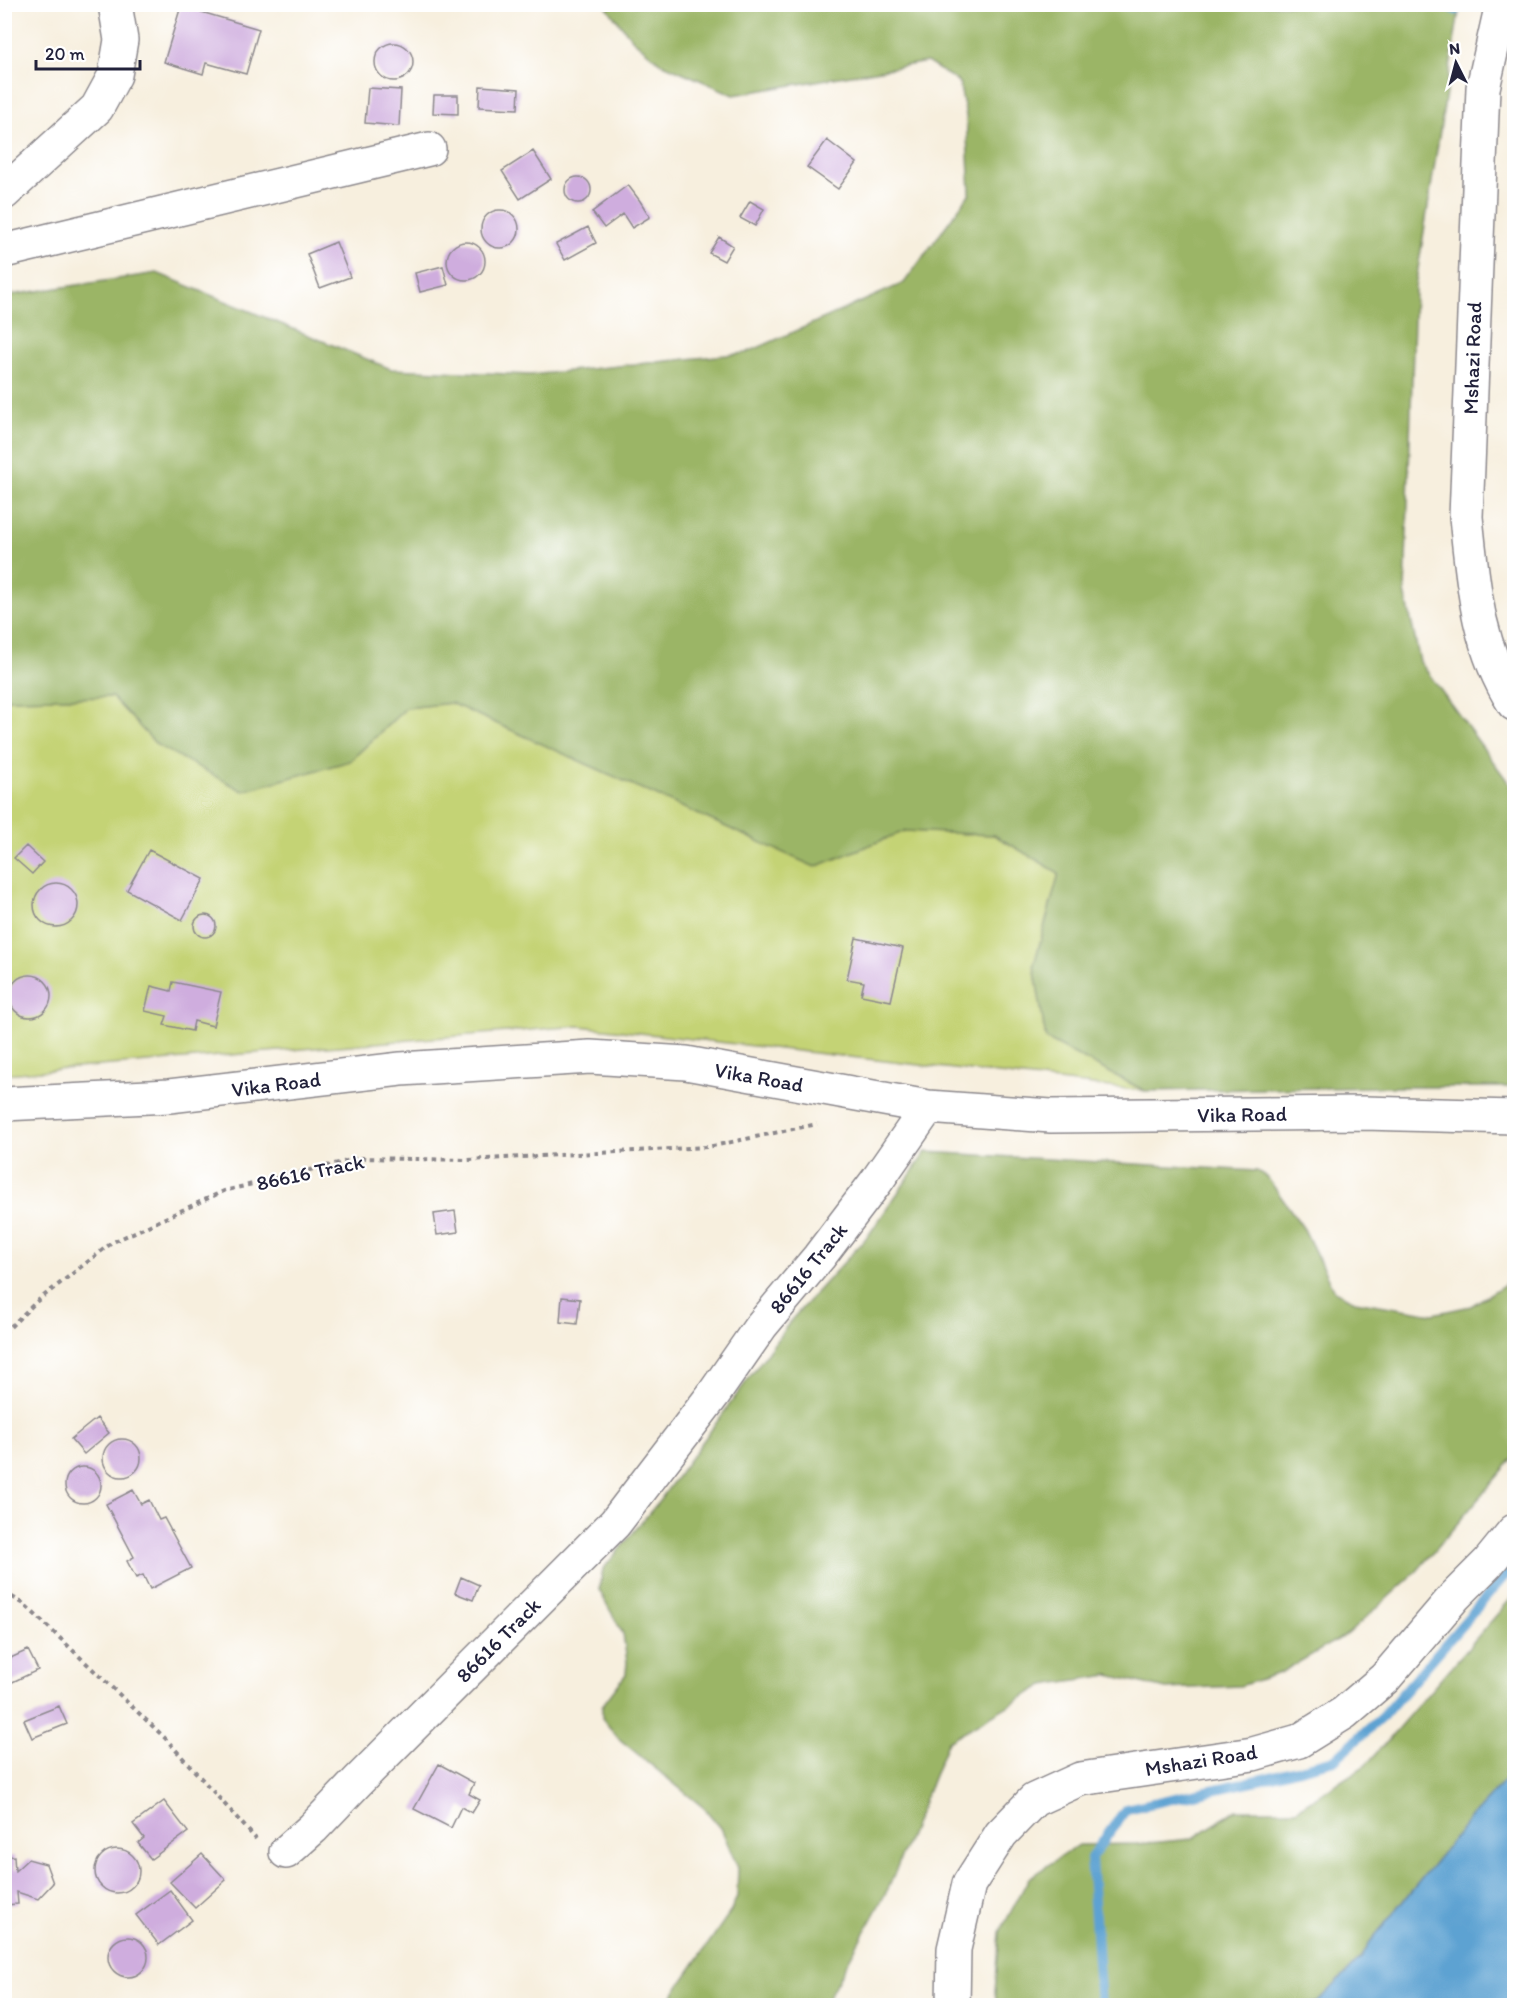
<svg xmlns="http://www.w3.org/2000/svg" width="1519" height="2010" viewBox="0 0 1519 2010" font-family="Itim,sans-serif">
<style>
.green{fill:#c4d375;stroke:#737a58;stroke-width:1.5}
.forest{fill:#9bb566;stroke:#5e6c50;stroke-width:1.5}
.water{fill:#5da2d2;stroke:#406286;stroke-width:1.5}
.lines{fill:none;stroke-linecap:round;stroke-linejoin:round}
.stream{stroke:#5da2d2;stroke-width:10}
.building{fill:#cfadde}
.minor-casing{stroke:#8c888c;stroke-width:36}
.path{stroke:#8c888c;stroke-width:4;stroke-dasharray:4.5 4.5;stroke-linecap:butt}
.minor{stroke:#fff;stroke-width:33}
.labels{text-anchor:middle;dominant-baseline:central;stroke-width:4.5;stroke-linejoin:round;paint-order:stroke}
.street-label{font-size:21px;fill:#22223b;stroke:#fff}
</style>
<rect width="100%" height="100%" fill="#fff"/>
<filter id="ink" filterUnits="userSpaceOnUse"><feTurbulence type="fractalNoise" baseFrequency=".0167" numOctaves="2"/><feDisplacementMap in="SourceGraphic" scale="12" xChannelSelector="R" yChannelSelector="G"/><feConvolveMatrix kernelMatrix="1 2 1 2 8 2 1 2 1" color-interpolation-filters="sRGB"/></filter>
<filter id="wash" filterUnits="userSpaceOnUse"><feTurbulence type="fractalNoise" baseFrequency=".008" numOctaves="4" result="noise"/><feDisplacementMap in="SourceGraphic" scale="24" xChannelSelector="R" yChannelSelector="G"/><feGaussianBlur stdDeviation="1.35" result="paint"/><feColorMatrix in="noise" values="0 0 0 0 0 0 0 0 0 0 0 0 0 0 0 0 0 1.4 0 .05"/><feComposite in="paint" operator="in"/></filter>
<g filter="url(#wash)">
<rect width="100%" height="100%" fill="#f7efde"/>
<path class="green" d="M112 697 157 745 350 761 406 708 451 703 815 867 905 831 994 835 1059 873 1034 965 1046 1039 1145 1091 579 1026 5 1074V699Z"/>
<path class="forest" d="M605 5H1460L1415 288 1405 592 1420 662 1514 790V1087H1383L1145 1091 1046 1039 1034 965 1059 873 994 835 905 831 815 867 451 703 406 708 350 761 243 791 157 745 112 697 5 699V296L157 273 391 369 530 375 746 353 904 283 970 193 966 116 959 82 927 62 734 95 661 63 633 40Z
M926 1152 1257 1171 1267 1177 1304 1229 1334 1291 1355 1301 1433 1314 1471 1306 1504 1285 1514 1274V1457L1417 1571 1348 1634 1280 1673 1240 1686 1166 1689 1109 1675 1044 1685 948 1741 889 1887 824 2005H666L731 1911 737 1896 738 1868 721 1828 704 1808 618 1738 602 1718V1706L626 1674 627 1662 623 1634 599 1590 603 1569 660 1500 792 1319 868 1236Z
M1514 1595V1770L1474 1814 1370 1942 1361 1958 1317 2003 1299 2006H997L995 1992 1000 1932 1029 1878 1078 1845 1138 1844 1192 1839 1236 1810H1296L1366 1765Z"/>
<path class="water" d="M1514 1770V2005H1299L1317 2003 1361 1958 1370 1942 1474 1814Z"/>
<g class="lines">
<path class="stream" d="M1445 4 1456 10
M1101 2006 1091 1858 1126 1809 1262 1779 1334 1760 1382 1717 1514 1565"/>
</g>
<g id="blocks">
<path class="building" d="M181 6 259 29 246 74 206 63 203 74 164 62Z
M375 62a19 19 0 1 1 38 0a19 19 0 1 1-38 0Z
M480 86 519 89 518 109 479 107Z
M368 88 401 90 399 126 365 123Z
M434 95H458V114L433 113Z
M827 140 857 163 838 189 807 167Z
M533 151 551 179 520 199 502 171Z
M565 190a13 13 0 1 1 26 0a13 13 0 1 1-26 0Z
M628 185 640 201 650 217 632 228 623 214 604 228 592 212Z
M750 201 764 209 755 226 740 218Z
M481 229a19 19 0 1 1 38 0a19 19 0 1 1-38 0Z
M588 227 596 243 565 260 556 244Z
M719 237 733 246 724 261 709 253Z
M447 261a19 19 0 1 1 38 0a19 19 0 1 1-38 0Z
M336 242 350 277 320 288 307 254Z
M443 266 448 285 420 292 415 273Z
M26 846 43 862 32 874 14 858Z
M149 850 204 879 182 920 127 890Z
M34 905a22 22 0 1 1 44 0a22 22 0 1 1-44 0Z
M194 926a11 11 0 1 1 22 0a11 11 0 1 1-22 0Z
M856 938 903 948 891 1001 861 995 864 982 847 979Z
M9 996a21 21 0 1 1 42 0a21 21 0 1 1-42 0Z
M173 982 221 992 213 1026 194 1021 192 1031 164 1025 167 1016 145 1011 151 986 171 991Z
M455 1211 458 1232 437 1235 434 1214Z
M562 1297 580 1299 577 1324 560 1322Z
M97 1418 109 1433 84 1454 71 1439Z
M103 1458a19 19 0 1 1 38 0a19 19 0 1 1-38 0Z
M65 1485a18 18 0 1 1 36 0a18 18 0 1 1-36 0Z
M133 1490 141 1504 149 1500 159 1520 164 1518 191 1568 150 1589 143 1575 136 1578 127 1561 134 1557 106 1504Z
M461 1577 479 1585 473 1600 455 1593Z
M28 1650 38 1670 4 1686V1661Z
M59 1706 67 1724 32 1738 24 1720Z
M439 1764 474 1783 469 1794 480 1800 472 1813 461 1807 451 1828 414 1809Z
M164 1801 188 1832 151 1859 138 1843 144 1838 133 1824Z
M95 1871a22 22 0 1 1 44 0a22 22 0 1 1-44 0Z
M202 1854 226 1880 195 1908 170 1882Z
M14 1856 15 1871 28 1859 46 1864 53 1883 38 1899 17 1892 18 1904 4 1905V1857Z
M170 1890 192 1920 159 1945 136 1915Z
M108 1957a20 20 0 1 1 40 0a20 20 0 1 1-40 0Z"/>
</g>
</g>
<g filter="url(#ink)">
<use href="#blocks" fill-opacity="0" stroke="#8c888c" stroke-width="1.5"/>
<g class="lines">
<g class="minor-casing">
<path id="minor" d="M1502 4 1483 88 1466 517C1473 584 1477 646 1514 704
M4 193 97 108 115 75 121 40 115 4
M4 251 429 149
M4 1104 169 1096 401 1069 590 1057 686 1063 928 1107 1051 1116 1364 1113 1514 1117
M286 1852 313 1828 359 1780 615 1523 713 1395 761 1326 819 1257 876 1182 928 1107
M953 2006 954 1949 969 1884 1001 1834 1034 1800 1080 1779 1253 1754 1299 1741 1344 1713 1385 1678 1455 1596 1488 1563 1514 1531"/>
</g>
<path class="path" d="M4 1333 36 1302 113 1242 224 1191 359 1158 467 1160 708 1147 817 1124
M4 1592 24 1604 164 1737 256 1839"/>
<use href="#minor" class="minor"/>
</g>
</g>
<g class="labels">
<g class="street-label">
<text transform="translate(1472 358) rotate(-88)">Mshazi Road</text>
<text transform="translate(759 1077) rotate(10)">Vika Road</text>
<text transform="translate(276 1084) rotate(-7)">Vika Road</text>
<text transform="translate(1242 1114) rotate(-1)">Vika Road</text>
<text transform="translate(310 1172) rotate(-12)">86616 Track</text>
<text transform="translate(808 1268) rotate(-51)">86616 Track</text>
<text transform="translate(498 1640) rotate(-45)">86616 Track</text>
<text transform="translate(1201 1760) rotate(-9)">Mshazi Road</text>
</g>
</g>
<rect width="1519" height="2010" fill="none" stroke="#fff" stroke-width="24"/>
<g transform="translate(1456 63) rotate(354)" stroke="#ffffff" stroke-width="4.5" paint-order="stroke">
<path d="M0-4.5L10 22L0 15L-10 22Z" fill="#22223b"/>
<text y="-9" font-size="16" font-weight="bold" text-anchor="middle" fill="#22223b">N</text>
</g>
<path d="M36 60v9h104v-9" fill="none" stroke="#22223b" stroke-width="3"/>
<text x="45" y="60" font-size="18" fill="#22223b" stroke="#ffffff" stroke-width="4.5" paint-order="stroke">20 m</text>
</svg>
